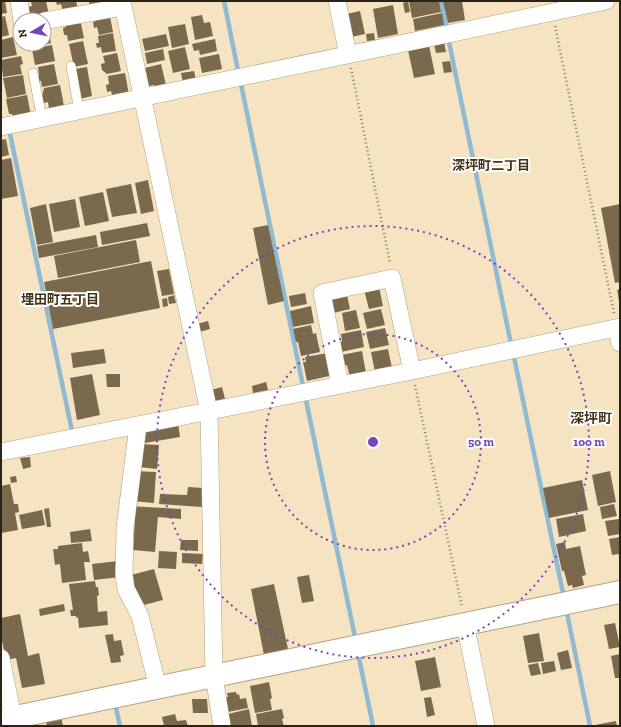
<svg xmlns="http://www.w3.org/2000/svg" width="621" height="727" viewBox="0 0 621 727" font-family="'Zilla Slab','Noto Sans JP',serif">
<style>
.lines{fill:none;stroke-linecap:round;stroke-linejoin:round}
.stream{stroke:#90bacf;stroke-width:4.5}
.building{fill:#7a694c}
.service-casing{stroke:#b2a182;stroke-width:10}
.minor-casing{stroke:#b2a182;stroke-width:18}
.tertiary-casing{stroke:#b2a182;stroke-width:24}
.path{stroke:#887b66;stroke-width:2.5;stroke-dasharray:1 3;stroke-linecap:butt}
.service{stroke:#fff;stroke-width:9}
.minor{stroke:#fff;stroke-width:17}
.tertiary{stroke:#fff;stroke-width:22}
.ring{fill:none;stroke:#7944bb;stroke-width:2;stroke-dasharray:2 4}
.labels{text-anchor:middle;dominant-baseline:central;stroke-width:4;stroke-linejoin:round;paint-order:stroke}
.neighbourhood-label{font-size:13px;font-weight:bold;fill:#433418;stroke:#fff}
.quarter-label{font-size:14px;font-weight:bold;fill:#433418;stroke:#fff}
.centre{fill:#7944bb;stroke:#fff;stroke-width:2}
.ring-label{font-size:12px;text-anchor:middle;font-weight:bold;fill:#7944bb;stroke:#fff;stroke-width:4;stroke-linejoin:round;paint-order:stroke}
</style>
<rect width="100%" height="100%" fill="#f6e3c2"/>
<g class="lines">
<path class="stream" d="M224 1 238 71
M441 1 446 26
M449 42 511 344
M241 84 303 386
M9 129 72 431
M514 357 563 593
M306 400 355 637
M567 613 590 726
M358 653 373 726
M115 704 120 726"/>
</g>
<path class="building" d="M1 1H5L7 13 1 14Z
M31 1H46L49 15 27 20 24 8 32 6Z
M56 1H76L78 9 63 12 61 4 57 5Z
M89 1H111L90 6Z
M408 1 410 12 405 13 403 3Z
M409 1H439L441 12 412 18Z
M443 1H462L465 20 448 23Z
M393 5 398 34 378 38 373 9Z
M109 11 113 32 99 35 97 27 94 28 93 22 96 21 94 14Z
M360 11 365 34 351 37 347 14Z
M442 13 444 25 415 31 413 19Z
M202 15 204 23 210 22 213 36 195 40 191 17Z
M5 16 9 35 1 37V17Z
M80 19 84 38 68 41 67 35H64L63 28 66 27 65 22Z
M47 23 51 43 44 45V24Z
M185 24 189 44 172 48 168 27Z
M113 33 116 51 102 53 101 47 97 48 96 43H99L98 36Z
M374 33 375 40 367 41 366 34Z
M166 34 169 46 145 51 142 39Z
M13 37 17 55 1 58V40Z
M215 39 217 51 200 55 199 50 194 51 192 44Z
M83 41 88 64 74 67 69 44Z
M444 42 446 52 436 53 434 44Z
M52 45 55 61 35 65 32 49Z
M429 46 435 74 414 78 408 50Z
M185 47 190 69 173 73 168 51Z
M163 49 165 60 147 64 145 53Z
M117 53 121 71 107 74 102 70 101 64 105 63 103 56Z
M219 54 222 69 202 73 199 58Z
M21 56 23 64 20 65 22 74 3 77 1 60Z
M450 61 452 72 444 73 442 62Z
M54 64 58 84 42 87 41 81H38L37 76H39L38 67Z
M161 64 166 85 155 88 154 85 149 86 145 68Z
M87 67 92 96 80 99 75 69Z
M194 71 196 80 183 83 181 73Z
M125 73 129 95 113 99 111 91 107 92 106 85 109 84 108 76Z
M23 75 26 94 7 98 3 78Z
M60 85 64 106 49 109 48 102 44 103 42 96 44 88Z
M27 95 31 116 13 120 12 114H9L6 99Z
M6 139 9 155 1 157V140Z
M11 158 18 196 1 199V160Z
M148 180 154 211 141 214 135 183Z
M131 184 137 213 112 217 106 189Z
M103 192 109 221 85 226 79 197Z
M75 199 80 227 54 232 49 204Z
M46 204 53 242 37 245 30 208Z
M620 204V282L615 283 601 208Z
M147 223 150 236 102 245 100 232Z
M268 225 284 301 268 305 253 228Z
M96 235 98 247 39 258 37 246Z
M136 240 140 262 58 278 54 256Z
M151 261 160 308 53 329 44 282Z
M169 269 174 294 162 296 157 271Z
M379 287 383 306 369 309 364 290Z
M620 289V301H619L617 290Z
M305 293 307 304 291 307 289 296Z
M174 295 176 303 169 304 168 297Z
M347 295 350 309 333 313 330 298Z
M167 298 168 306 163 307 162 299Z
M311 306 314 323 293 327 290 311Z
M381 309 385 325 367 329 363 313Z
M356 310 360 328 345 331 342 313Z
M208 321 210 329 199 332 197 324Z
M311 325 313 334 316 333 320 352 301 356 298 342H296L293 329Z
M385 328 389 345 370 349 366 332Z
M361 330 364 347 341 352 339 344 342 341 341 334Z
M104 349 106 363 73 368 71 353Z
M388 349 392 368 375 372 371 352Z
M362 351 366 373 350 377 347 365 344 366 341 355Z
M328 353 331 372 329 376 307 381 303 362H306L305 357Z
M92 374 100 415 77 420 70 378Z
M106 374H120V387H107Z
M266 382 268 390 253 393 252 386Z
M222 387 225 399 213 402 211 390Z
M178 423 180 437 145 443 143 429Z
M141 444 159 445 157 469 139 467Z
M30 457 31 467 23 469 20 458Z
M134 471 156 472 154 503 132 501Z
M610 471 616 502 598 506 592 475Z
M16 476 17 482 11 483 10 477Z
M582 480 588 510 549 518 543 488Z
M10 484 14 504H18L19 512 15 513 18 530 1 533V486Z
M188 487 203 488 202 507 159 504 160 494 187 495Z
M614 504 617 516 602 519 600 507Z
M129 506 181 509V519L158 517 155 552 133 550 135 518H128Z
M49 508 51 527H47L44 509Z
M42 510 45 525 22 529 19 515Z
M583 514 586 531 559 537 556 519Z
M619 519 620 534 608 536 605 521Z
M90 529 92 541 71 543 70 532Z
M620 537V554L612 555 609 539Z
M181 540H198V551L180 550Z
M565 542 566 549 580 546 586 575 582 576 584 585 573 588 572 585 568 586 564 571H562L556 544Z
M82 543 83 552 88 551 90 562H84L86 580 62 583 60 564 55 565 53 549H58V546Z
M159 551 177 552 176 569 158 568Z
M182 553 203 554 202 564 182 563Z
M118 561 120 577 94 580 92 564Z
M154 569 163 600 140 606 131 575Z
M309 575 314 601 302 603 297 577Z
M95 581 96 587H98L99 595 97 596 98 612 107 611 108 625 79 628 78 617 76 618V616H71L70 610H73L69 584Z
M274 584 288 649 264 655 251 589Z
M64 604 65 611 40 616 39 609Z
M20 614 28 656 39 653 45 684 22 688 16 658 6 660 1 636V618Z
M615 623 620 647 609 649 604 625Z
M539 633 544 661 528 663 523 636Z
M113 634 114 641 121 640 124 655 120 656 121 662 111 663 105 635Z
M568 650 572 668 561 670 557 653Z
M620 654V678H615L611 656Z
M435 657 441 687 421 691 415 661Z
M554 661 556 671 543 674 541 663Z
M538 663 541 674 531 676 528 665Z
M269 682 272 698 270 699 272 710 255 713 250 686Z
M236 692 237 695 239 694 240 699 246 698 248 708 228 712 225 697H228L227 693Z
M431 697 435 715 427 717 424 698Z
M192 699H207L208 713H193Z
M249 709 252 726H231L228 714Z
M282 709 284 718 282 719 284 726H258L256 714Z
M175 714 177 721 186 720 188 726H164L162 717Z
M61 716 63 726H47L45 719Z
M616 721 617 726H595V725Z"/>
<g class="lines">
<g class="service-casing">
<path id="service" d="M71 66 79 111
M33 73 42 119"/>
</g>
<g class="minor-casing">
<path id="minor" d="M19 1 22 20
M122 1 209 412 214 676 222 726
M337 1 348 55
M44 21 123 7
M1 127 606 1
M617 328 620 343
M340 385 322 293 392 278 412 371
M138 426 125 528 124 575 126 589 140 616 158 688
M1 452 412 371 620 327
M465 623 486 726
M1 658 13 717"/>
</g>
<g class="tertiary-casing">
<path id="tertiary" d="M1 720 620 592"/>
</g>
<path class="path" d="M555 26 614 313
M351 68 390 263
M415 385 462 607"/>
<use href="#service" class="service"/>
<use href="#minor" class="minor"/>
<use href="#tertiary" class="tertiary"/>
</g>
<g class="ring">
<circle cx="373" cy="442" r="108"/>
<circle cx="373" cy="442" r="216"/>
</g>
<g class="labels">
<g class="neighbourhood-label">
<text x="491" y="165">深坪町二丁目</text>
<text x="60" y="299">埋田町五丁目</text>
</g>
<g class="quarter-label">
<text x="591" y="418">深坪町</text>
</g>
</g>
<circle cx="373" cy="442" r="6" class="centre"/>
<g class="ring-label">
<text x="481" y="446">50 m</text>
<text x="589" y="446">100 m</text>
</g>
<rect width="621" height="727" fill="none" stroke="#2a2317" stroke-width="4"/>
<g transform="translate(32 32) rotate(261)"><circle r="19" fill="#ffffff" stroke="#aaa7a2"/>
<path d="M0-3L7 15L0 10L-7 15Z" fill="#7944bb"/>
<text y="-6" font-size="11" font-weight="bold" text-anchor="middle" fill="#2a2317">N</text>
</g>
</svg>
